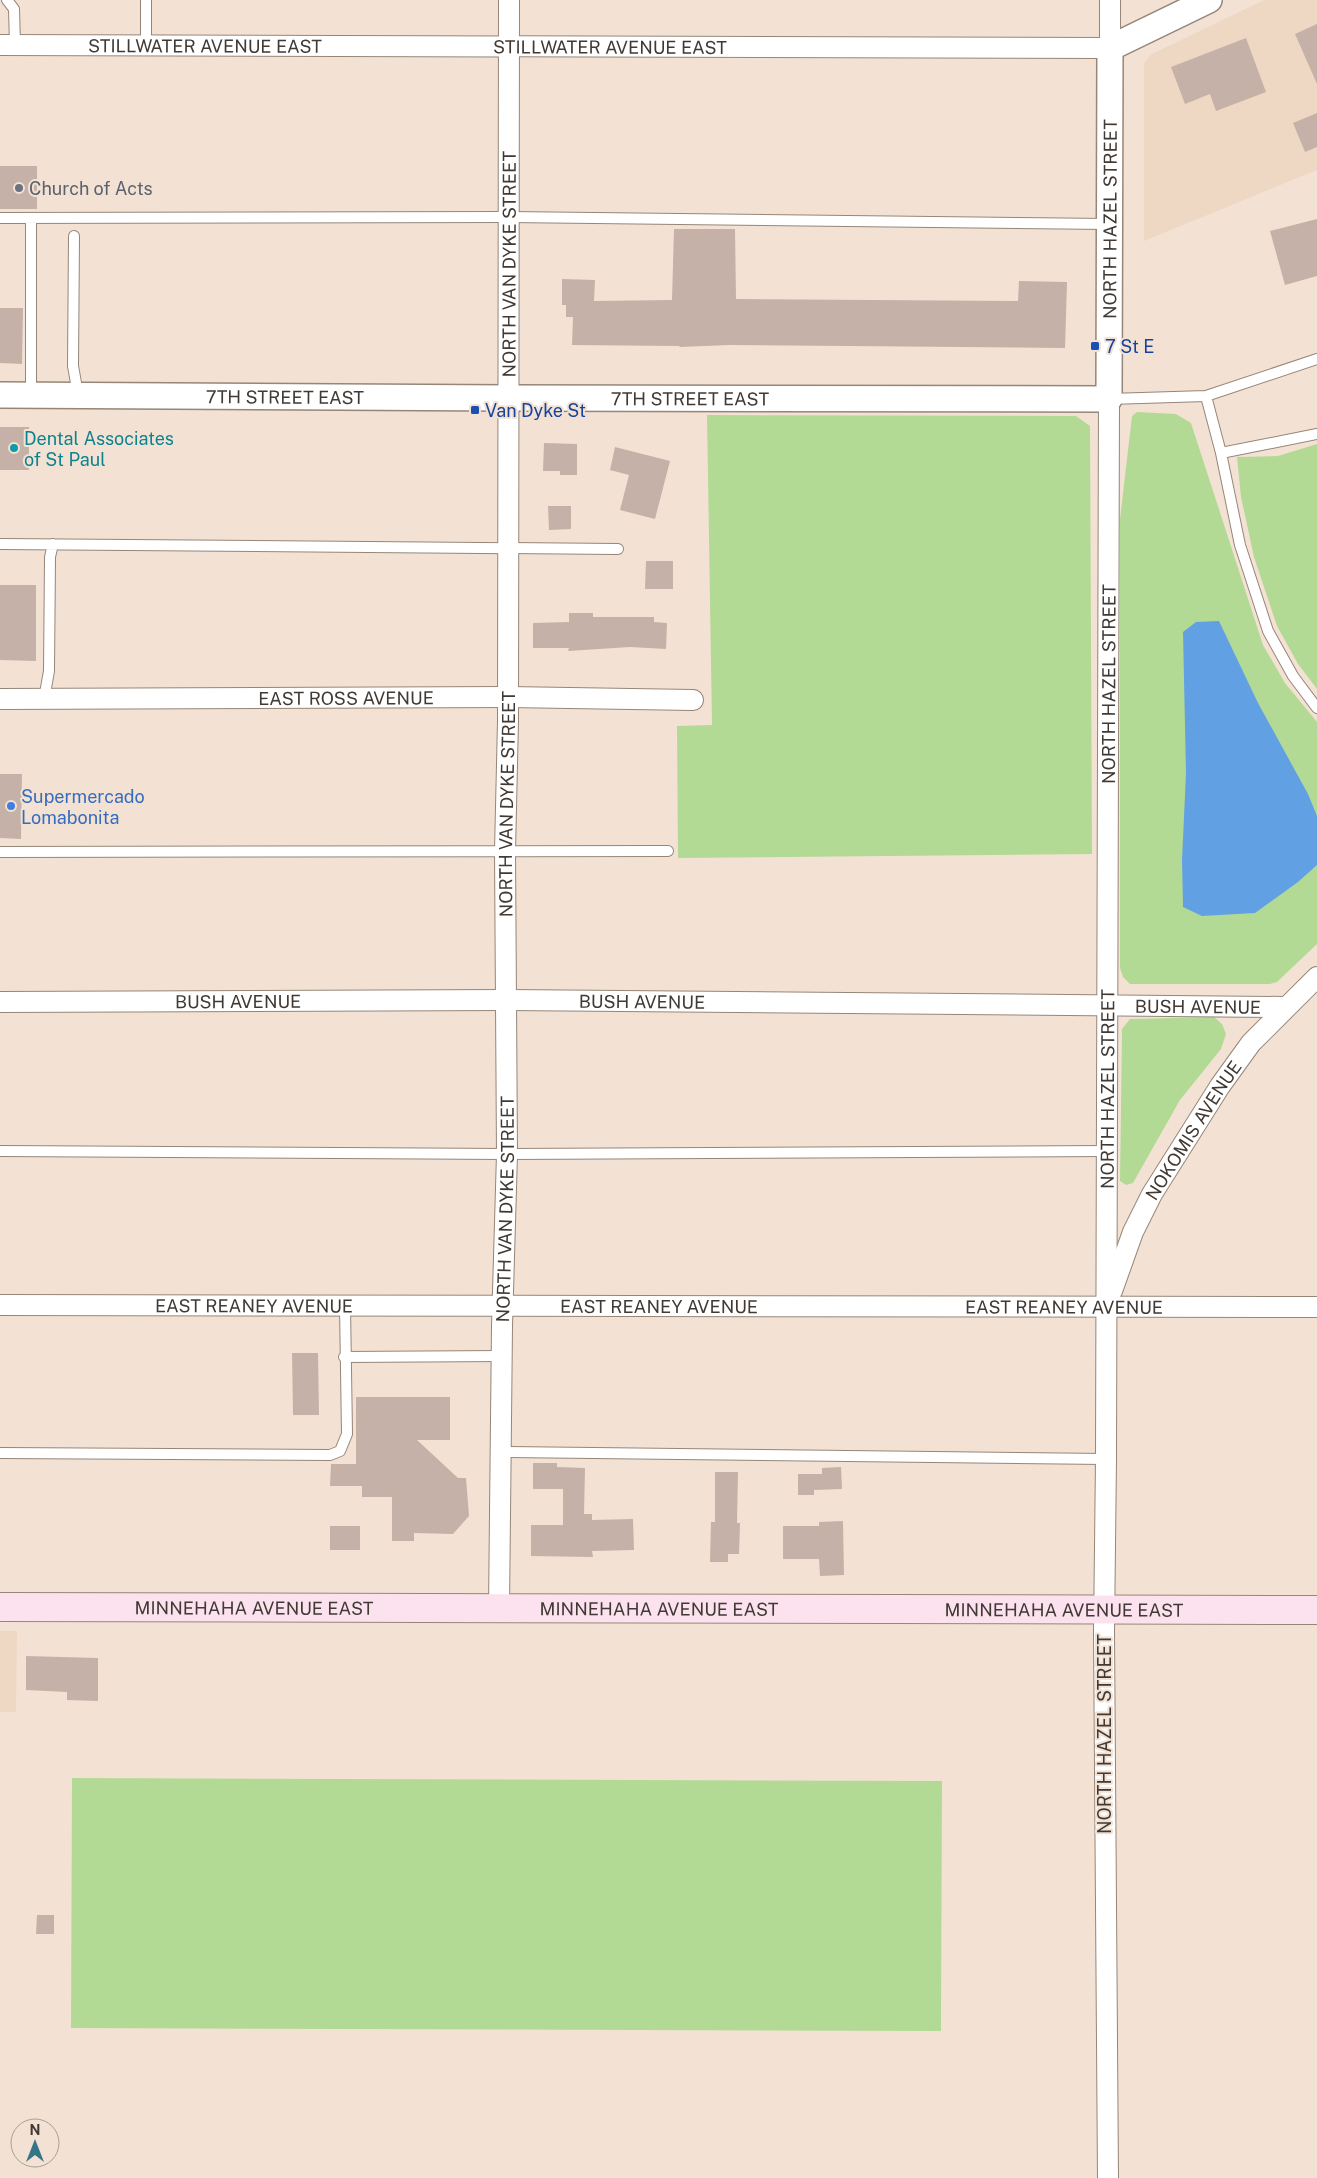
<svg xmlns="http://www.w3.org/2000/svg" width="1317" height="2178" viewBox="0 0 1317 2178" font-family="'Public Sans',sans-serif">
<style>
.built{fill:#eed7c3}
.green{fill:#b3da95}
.water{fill:#62a0e4}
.building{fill:#c5b1a7}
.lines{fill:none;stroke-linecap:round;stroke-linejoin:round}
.service-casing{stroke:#958679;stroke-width:12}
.minor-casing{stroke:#958679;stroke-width:22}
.tertiary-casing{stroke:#958679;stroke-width:28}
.secondary-casing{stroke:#958679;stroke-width:30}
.service{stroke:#fff;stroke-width:10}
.minor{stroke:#fff;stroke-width:20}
.tertiary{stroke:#fff;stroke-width:25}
.secondary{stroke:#fce2ee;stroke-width:28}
.worship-dot{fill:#6b7280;stroke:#f3e2d4;stroke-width:2}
.transit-dot{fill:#1a4fb4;stroke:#f3e2d4;stroke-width:2}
.culture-dot{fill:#0f9aa8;stroke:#f3e2d4;stroke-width:2}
.shop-dot{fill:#3f7fe0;stroke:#f3e2d4;stroke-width:2}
.labels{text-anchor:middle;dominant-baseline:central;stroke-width:4;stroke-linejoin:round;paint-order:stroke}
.street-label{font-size:18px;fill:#403934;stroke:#f3e2d4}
.worship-label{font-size:18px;fill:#5b616d;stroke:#f3e2d4;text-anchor:start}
.transit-label{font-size:18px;fill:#164399;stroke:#f3e2d4;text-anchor:start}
.culture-label{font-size:18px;fill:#0d838f;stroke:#f3e2d4;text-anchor:start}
.shop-label{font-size:18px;fill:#366cbe;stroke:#f3e2d4;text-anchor:start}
</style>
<rect width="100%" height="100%" fill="#f3e2d4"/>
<path class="built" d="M1264 0H1317V170L1144 241V63L1150 55Z
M0 1631H17L16 1712H0Z"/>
<path class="green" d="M1137 412 1176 414 1191 423 1263 645 1285 683 1317 722V944L1277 982 1270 984H1130L1123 977 1120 968V519L1132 416Z
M707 415 1076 416 1090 426 1092 854 678 858 677 726 712 725Z
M1317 444V689L1298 664 1277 626 1254 557 1241 497 1237 457 1278 456Z
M1214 1017 1222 1024 1226 1034 1221 1049 1180 1100 1133 1183 1126 1185 1120 1181 1122 1029 1130 1019Z
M72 1778 942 1781 941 2031 71 2028Z"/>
<path class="water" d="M1219 621 1258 703 1308 794 1317 816V865L1298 882 1255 913 1202 916 1183 907 1182 860 1186 773 1183 632 1196 622Z"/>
<path class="building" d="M1317 24V84L1295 34Z
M1246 38 1266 92 1216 111 1210 94 1185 104 1171 67Z
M1317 113V147L1305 152 1293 123Z
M0 166H37V209H0Z
M1317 219V276L1285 285 1270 231Z
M674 229H735L736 299 1018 301 1019 281 1067 282 1065 348 729 345 680 347 679 346 572 345 573 317H566V305H562V279L595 280 594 301 672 300Z
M0 308H23L22 364 0 363Z
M0 427H29V470H0Z
M544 443 577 444V475H560V471H543Z
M615 447 670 461 655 519 620 510 629 475 610 470Z
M548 506H571V529L549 530Z
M646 561H673V589H645Z
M0 585H36V661L0 660Z
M569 613H593V617H654V622L667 623 666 649 630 647 568 651 569 648H533V623L569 622Z
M0 774H22L21 839 0 838Z
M292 1353H318L319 1415H293Z
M356 1397H450V1440H417L458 1478H466L469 1516 453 1534 414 1533V1541H392V1497H362V1486H330L331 1464H356Z
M533 1463H557V1467L585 1468 584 1514H592V1520L633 1519 634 1550 592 1551 593 1557 531 1556V1525H563V1489H533Z
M841 1467 842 1489 814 1490V1495H798V1474H822V1468Z
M715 1472H738L737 1523H740L739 1554H728V1562H710L711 1522H715Z
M843 1521 844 1575 820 1576 819 1559H783V1526H819V1522Z
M330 1526H360V1550H330Z
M26 1656 98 1658V1701L67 1700V1692L26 1690Z
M37 1915H54V1934H36Z"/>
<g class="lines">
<g class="service-casing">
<path id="service" d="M7 0 14 9 15 45
M146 0V45
M0 218 509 217 1109 224
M74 236 73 366 78 394
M31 395V218
M1206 396 1221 453 1240 545 1268 631 1293 676 1317 708
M1109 399 1206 396 1317 359
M1221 453 1317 434
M0 544 618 549
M44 699 49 671 50 557 53 544
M0 852 668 851
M0 1151 507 1154 1107 1151
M344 1357 502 1356
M501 1452 1106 1459
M0 1453 330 1455 340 1451 347 1434 345 1306"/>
</g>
<g class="minor-casing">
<g id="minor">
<path id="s1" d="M0 45 1110 48V0"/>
<path id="s2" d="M0 699 508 697 693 700"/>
<path id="s3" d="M0 1002 505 1000 1285 1007"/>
<path id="s4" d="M1112 1291 1133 1232 1152 1194 1220 1086 1251 1043 1317 977"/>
<path id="s5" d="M0 1305 1317 1307"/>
<path id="s6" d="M499 1608 502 1326 507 1154 505 851 508 721 509 0"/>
<path id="s7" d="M1108 2178 1104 1633 1106 1459 1109 399"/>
</g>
</g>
<g class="tertiary-casing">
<g id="tertiary">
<path id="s8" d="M0 395 509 398 1109 399 1110 48 1209 0"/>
</g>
</g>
<g class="secondary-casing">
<g id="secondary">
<path id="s9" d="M0 1607 1317 1610"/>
</g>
</g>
<use href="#service" class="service"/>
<use href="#minor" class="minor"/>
<use href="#tertiary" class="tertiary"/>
<use href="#secondary" class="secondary"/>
</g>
<circle class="worship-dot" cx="19" cy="188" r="5"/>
<g class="transit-dot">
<rect x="1090" y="341" width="10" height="10" rx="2.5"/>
<rect x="470" y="405" width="10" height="10" rx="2.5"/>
</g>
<circle class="culture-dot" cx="14" cy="448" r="5"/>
<circle class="shop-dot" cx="11" cy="806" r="5"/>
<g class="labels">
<g class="street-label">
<text stroke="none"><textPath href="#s1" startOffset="205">STILLWATER AVENUE EAST</textPath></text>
<text stroke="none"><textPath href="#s1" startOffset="610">STILLWATER AVENUE EAST</textPath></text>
<text stroke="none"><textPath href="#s8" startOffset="1289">NORTH HAZEL STREET</textPath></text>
<text stroke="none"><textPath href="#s6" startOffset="1344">NORTH VAN DYKE STREET</textPath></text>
<text stroke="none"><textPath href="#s8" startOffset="285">7TH STREET EAST</textPath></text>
<text stroke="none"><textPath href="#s8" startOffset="690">7TH STREET EAST</textPath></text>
<text stroke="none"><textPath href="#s7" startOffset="1494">NORTH HAZEL STREET</textPath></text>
<text stroke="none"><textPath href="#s2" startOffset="346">EAST ROSS AVENUE</textPath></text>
<text stroke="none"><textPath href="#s6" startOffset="804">NORTH VAN DYKE STREET</textPath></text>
<text stroke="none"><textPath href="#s3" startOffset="238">BUSH AVENUE</textPath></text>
<text stroke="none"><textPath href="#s3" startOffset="642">BUSH AVENUE</textPath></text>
<text stroke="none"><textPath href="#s3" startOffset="1198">BUSH AVENUE</textPath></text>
<text stroke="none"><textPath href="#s7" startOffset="1089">NORTH HAZEL STREET</textPath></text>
<text stroke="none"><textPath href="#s4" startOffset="181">NOKOMIS AVENUE</textPath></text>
<text stroke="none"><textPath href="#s6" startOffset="399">NORTH VAN DYKE STREET</textPath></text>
<text stroke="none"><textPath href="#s5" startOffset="254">EAST REANEY AVENUE</textPath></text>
<text stroke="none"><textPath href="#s5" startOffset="659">EAST REANEY AVENUE</textPath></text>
<text stroke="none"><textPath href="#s5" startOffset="1064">EAST REANEY AVENUE</textPath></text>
<text stroke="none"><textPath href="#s9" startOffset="254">MINNEHAHA AVENUE EAST</textPath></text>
<text stroke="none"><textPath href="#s9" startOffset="659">MINNEHAHA AVENUE EAST</textPath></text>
<text stroke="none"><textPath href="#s9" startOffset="1064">MINNEHAHA AVENUE EAST</textPath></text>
<text transform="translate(1104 1734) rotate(-90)">NORTH HAZEL STREET</text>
</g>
<g class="worship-label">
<text x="29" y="188">Church of Acts</text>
</g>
<g class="transit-label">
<text x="1105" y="346">7 St E</text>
<text x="485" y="410">Van Dyke St</text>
</g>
<g class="culture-label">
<text x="24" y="438">Dental Associates<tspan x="24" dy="21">of St Paul</tspan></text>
</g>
<g class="shop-label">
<text x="21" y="796">Supermercado<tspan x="21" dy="21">Lomabonita</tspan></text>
</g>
</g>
<g transform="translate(35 2143)"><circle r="24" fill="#f3e2d4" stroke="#ab9e94"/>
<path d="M0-4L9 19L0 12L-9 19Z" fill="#337787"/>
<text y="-8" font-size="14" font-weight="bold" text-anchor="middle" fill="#403934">N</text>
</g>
</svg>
